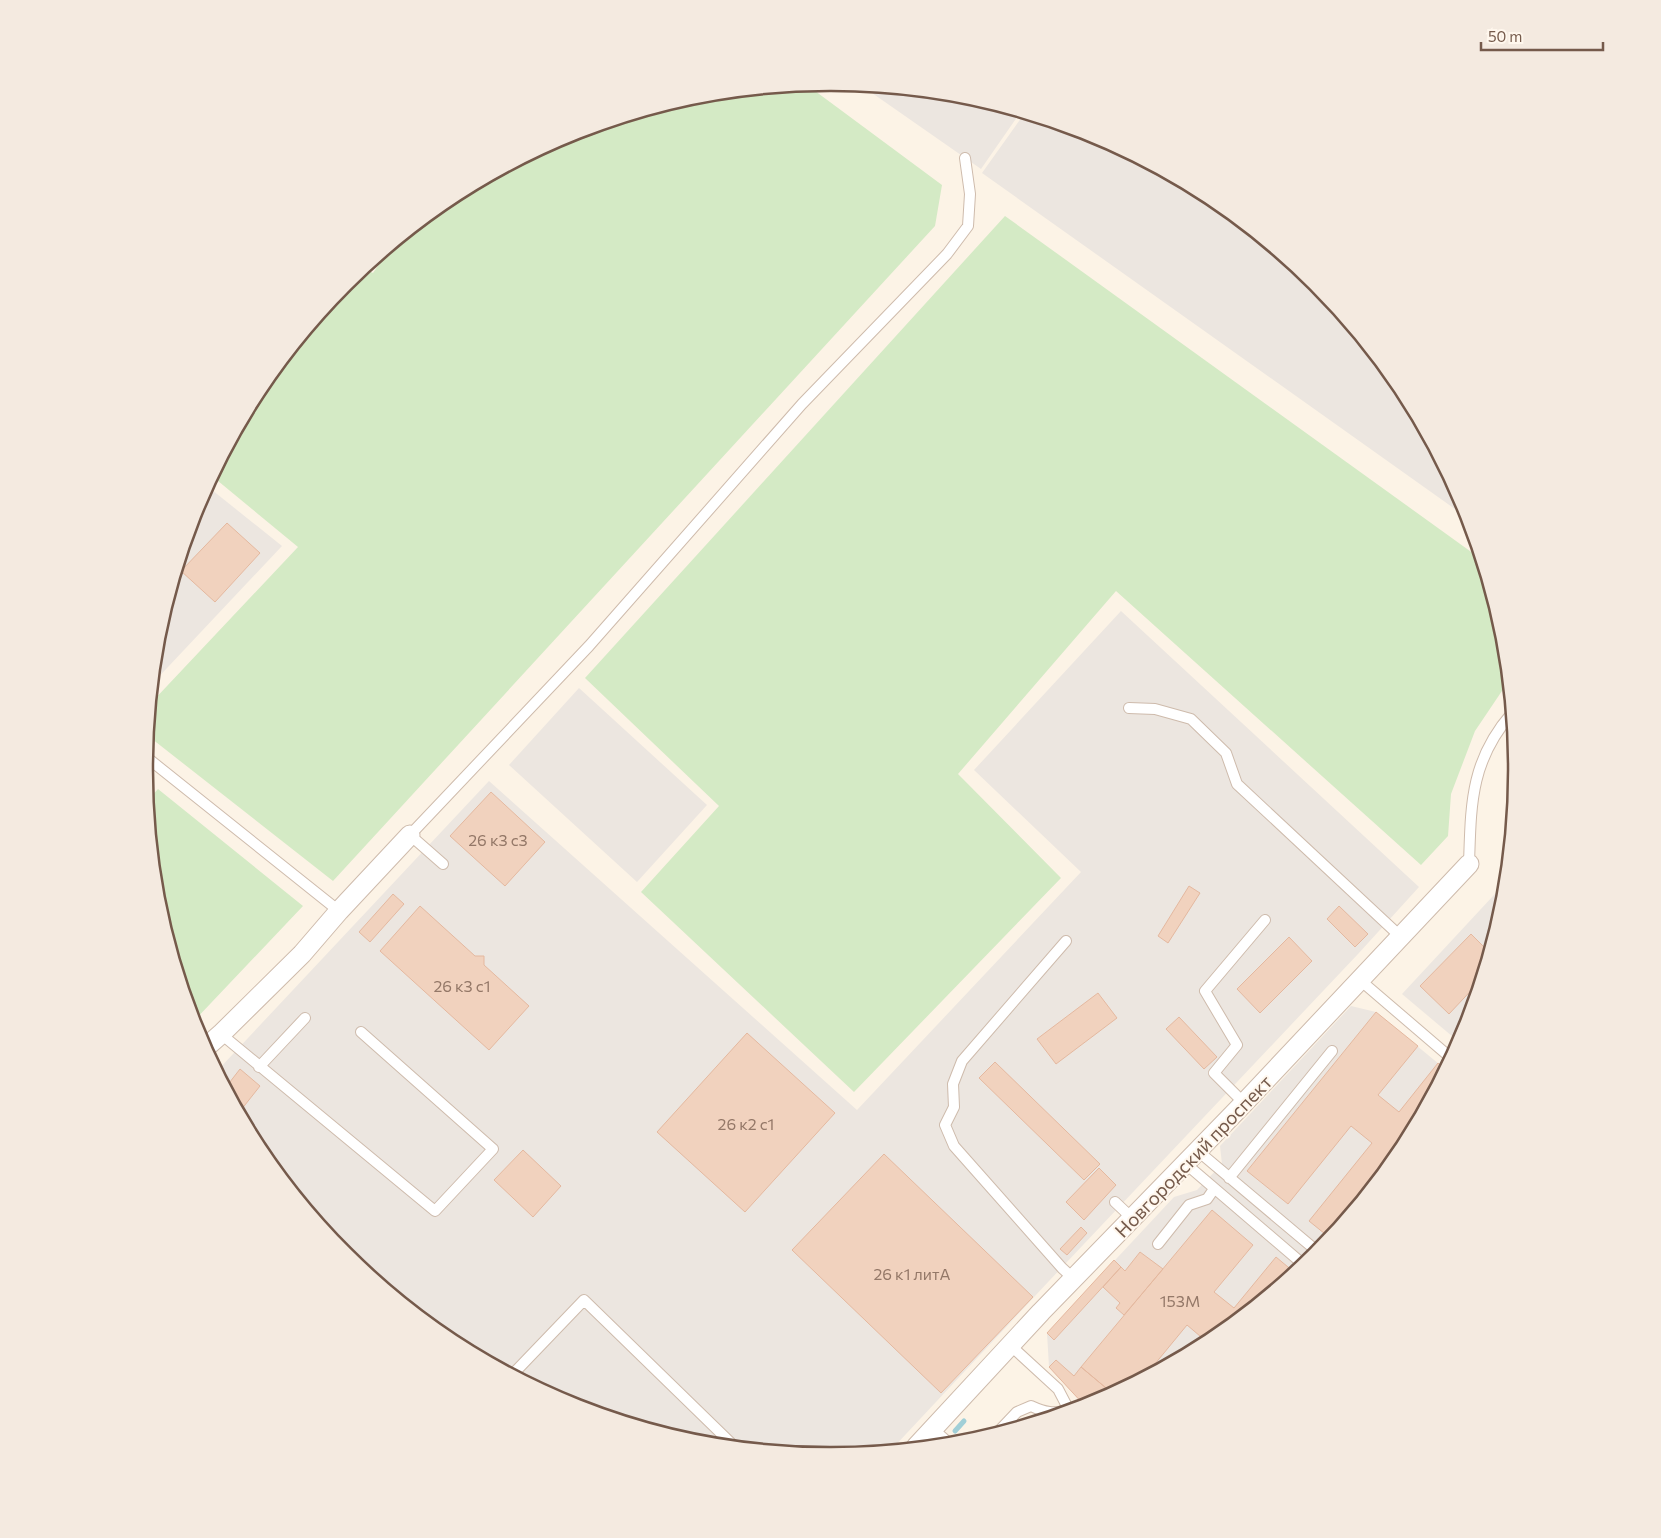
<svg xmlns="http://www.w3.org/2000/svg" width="1661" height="1538" viewBox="0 0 1661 1538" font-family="Commissioner,sans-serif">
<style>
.industrial{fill:#ece6e0}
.green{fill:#d4eac5}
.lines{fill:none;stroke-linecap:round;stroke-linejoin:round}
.stream{stroke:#a1cfd7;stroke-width:5}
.building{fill:#f1d2be;stroke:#e4b89f}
.lane-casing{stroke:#cebbac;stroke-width:12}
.street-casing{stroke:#cebbac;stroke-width:21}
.lane{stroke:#fff;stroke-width:10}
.street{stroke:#fff;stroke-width:19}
.labels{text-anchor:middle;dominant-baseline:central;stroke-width:4;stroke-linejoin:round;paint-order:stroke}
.number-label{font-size:16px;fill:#947868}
.street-label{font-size:19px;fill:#755a4b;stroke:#fff7ed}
.rim{fill:none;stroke:#755a4b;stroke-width:2.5}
</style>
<rect width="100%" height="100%" fill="#fcf3e6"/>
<path class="industrial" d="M862 86 965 96 1020 113 981 169Z
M1024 114 1093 135 1212 198 1316 284 1401 388 1465 507 1469 519 982 173Z
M207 486 282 546 152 684 157 635 196 506Z
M1121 611 1419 887 1358 954 1049 1281 892 1449 831 1455 696 1442 568 1403 449 1340 345 1254 260 1150 217 1071 489 781 857 1110 1081 872 974 770Z
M579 688 707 805 637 882 509 765Z
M1506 882 1504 903 1465 1032 1459 1042 1402 994Z
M1351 1006 1376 1012 1445 1069 1401 1151 1316 1255 1212 1340 1093 1403 1085 1406 1049 1367 1047 1333 1174 1197 1197 1190 1222 1164 1220 1146Z"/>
<path class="green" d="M807 85 942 185 935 226 333 881 147 735 151 703 298 547 212 476 260 387 345 283 364 268 373 273 392 245 449 198 568 135 697 96Z
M1005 216 1481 559 1504 635 1508 682 1475 731 1451 794 1448 836 1421 865 1116 591 958 774 1061 878 854 1092 641 892 719 806 585 678Z
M158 789 303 906 193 1022 157 903 147 801Z"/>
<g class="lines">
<path class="stream" d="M955 1431 964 1421"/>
</g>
<path class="building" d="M227 523 260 553 215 602 181 571Z
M491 792 545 842 505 886 450 836Z
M1189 886 1200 893 1168 943 1158 936Z
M393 894 404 904 370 942 359 932Z
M420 906 475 956H484V965L529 1006 489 1050 380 951Z
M1339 906 1368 934 1355 947 1327 919Z
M1471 934 1489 952 1480 981 1449 1014 1420 986Z
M1289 937 1312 961 1260 1013 1237 989Z
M1098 993 1117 1018 1056 1064 1037 1039Z
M1376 1012 1418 1046 1378 1095 1399 1112 1438 1063 1445 1069 1401 1151 1330 1238 1309 1221 1372 1143 1351 1126 1288 1204 1247 1171Z
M1179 1017 1217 1057 1204 1069 1166 1029Z
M747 1033 835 1113 745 1212 657 1132Z
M995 1062 1100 1164 1084 1180 979 1078Z
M240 1069 260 1086 241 1110 236 1105 226 1087Z
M523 1150 561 1186 533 1217 494 1180Z
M884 1154 1033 1297 941 1393 792 1250Z
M1099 1168 1116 1185 1084 1220 1066 1202Z
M281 1176 309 1203 306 1206Z
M1212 1210 1253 1245 1214 1292 1234 1308 1276 1257 1294 1272 1207 1342 1187 1325 1145 1376 1112 1393 1081 1367Z
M1081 1227 1087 1233 1067 1255 1060 1249Z
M1140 1252 1163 1269 1124 1315 1116 1308 1120 1303 1103 1287 1121 1267 1125 1271Z
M1114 1260 1121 1267 1054 1340 1047 1333Z
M1056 1360 1074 1376 1081 1367 1112 1393 1085 1406 1049 1367Z"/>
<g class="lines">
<g class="lane-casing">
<path id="lane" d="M1129 708 1155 709 1191 719 1226 753 1237 784 1401 937
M145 756 339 911
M443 864 410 835 589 646 802 404 947 254 968 226 970 194 965 158
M1469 864C1471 805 1470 761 1512 713
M1066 941 962 1061 953 1084 954 1107 945 1125 954 1146 1062 1268 1074 1279
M1360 980 1451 1058
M221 1034 435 1211 493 1149 361 1032
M259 1067 305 1018
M1244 1103 1214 1073 1237 1045 1205 991 1265 920
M1198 1151 1318 1252
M1186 1164 1304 1265
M1229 1178 1332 1051
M1115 1202 1133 1219
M1158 1244 1189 1205 1207 1199 1214 1189
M1010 1345 1058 1389 1069 1410
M513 1374 584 1300 734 1446
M933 1429 950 1444
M998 1432 1017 1412 1031 1406C1044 1412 1055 1415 1068 1409"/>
</g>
<g class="street-casing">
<path id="street" d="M205 1048 221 1034 302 954 339 911 410 835
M916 1447 1041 1312 1244 1103 1469 864"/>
</g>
<use href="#lane" class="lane"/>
<use href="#street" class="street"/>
</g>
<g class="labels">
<g class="number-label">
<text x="498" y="839">26 к3 с3</text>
<text x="462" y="985">26 к3 с1</text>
<text x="746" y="1123">26 к2 с1</text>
<text x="912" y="1273">26 к1 литА</text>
<text x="1180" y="1300">153М</text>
</g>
<g class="street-label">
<text transform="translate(1193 1156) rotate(-46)">Новгородский проспект</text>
</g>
</g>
<path d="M0 0H1661V1538H0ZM830 91H831A677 677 0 0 1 1508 768V770A677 677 0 0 1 831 1447H830A677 677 0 0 1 153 770V768A677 677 0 0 1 830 91Z" fill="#f4eae0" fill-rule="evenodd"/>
<path class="rim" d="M830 91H831A677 677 0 0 1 1508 768V770A677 677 0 0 1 831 1447H830A677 677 0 0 1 153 770V768A677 677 0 0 1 830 91Z"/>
<path d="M1481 42v8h122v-8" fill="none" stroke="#755a4b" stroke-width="2.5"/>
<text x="1488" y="42" font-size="15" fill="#755a4b" stroke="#fff7ed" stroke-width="4" paint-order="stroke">50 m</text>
</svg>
